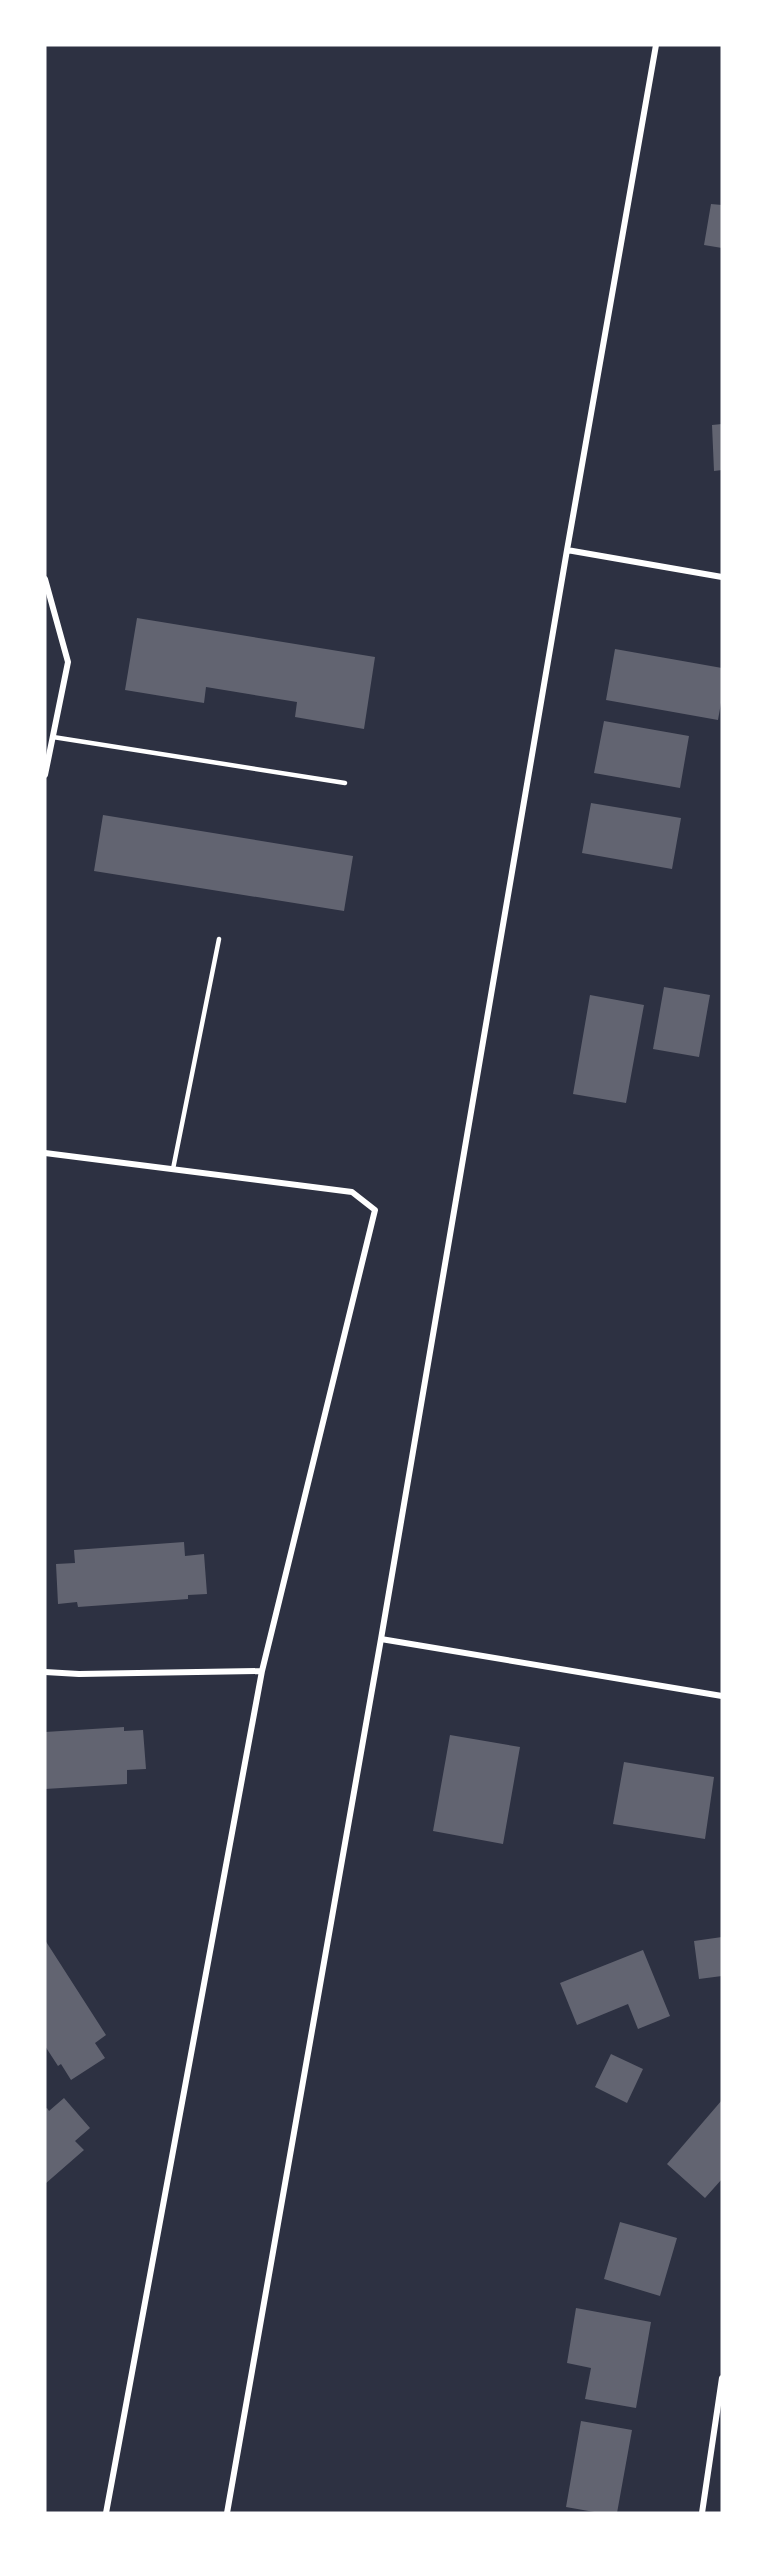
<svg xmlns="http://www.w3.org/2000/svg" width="767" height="2558" viewBox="0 0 767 2558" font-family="'DejaVu Sans',sans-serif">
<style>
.building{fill:#626471}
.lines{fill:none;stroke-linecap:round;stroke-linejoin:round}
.service{stroke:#fff;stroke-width:4.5}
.minor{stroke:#fff;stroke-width:6}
</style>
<rect width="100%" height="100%" fill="#2d3142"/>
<path class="building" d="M711 204 722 205V248L704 245Z
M722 424V470L714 471 712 425Z
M137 618 375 657 364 729 295 717 297 702 206 687 204 703 125 690Z
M615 649 722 668V697L718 720 606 700Z
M604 721 689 736 680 788 594 773Z
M591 803 681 818 672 869 582 853Z
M103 815 353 856 344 911 94 871Z
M664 987 710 995 699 1057 653 1049Z
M590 995 644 1005 626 1103 573 1094Z
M184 1542 185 1556 204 1554 207 1594 188 1595V1599L78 1607 77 1602 58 1604 56 1564 75 1563 74 1550Z
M124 1727V1731L143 1730 146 1769 127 1770V1784L45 1789V1732Z
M450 1735 520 1747 503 1844 433 1831Z
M624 1762 714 1777 705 1839 613 1824Z
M722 1937V1976L699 1979 694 1941Z
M45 1940 106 2035 95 2043 105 2058 71 2080 61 2064 58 2066 45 2046Z
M643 1950 670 2016 638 2029 628 2004 577 2025 560 1983Z
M611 2054 643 2069 627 2103 595 2087Z
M64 2098 90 2128 75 2141 84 2150 45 2184V2109L47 2108 49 2111Z
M722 2100V2179L705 2198 667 2164Z
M620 2222 677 2238 660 2296 604 2279Z
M576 2308 651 2322 636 2408 585 2399 591 2368 567 2363Z
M581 2421 632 2430 617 2513H600L566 2507Z"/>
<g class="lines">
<path class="service" d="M53 737 345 783
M173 1169 219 939"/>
<path class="minor" d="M567 550 722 577
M45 579 68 662 45 775
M45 1153 352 1192 375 1210 262 1671 106 2513
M381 1639 722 1696
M45 1672 79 1674 262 1671
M227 2513 381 1639 567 550 656 45
M702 2513 722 2378"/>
</g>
<rect width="767" height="2558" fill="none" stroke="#ffffff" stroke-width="93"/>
</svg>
